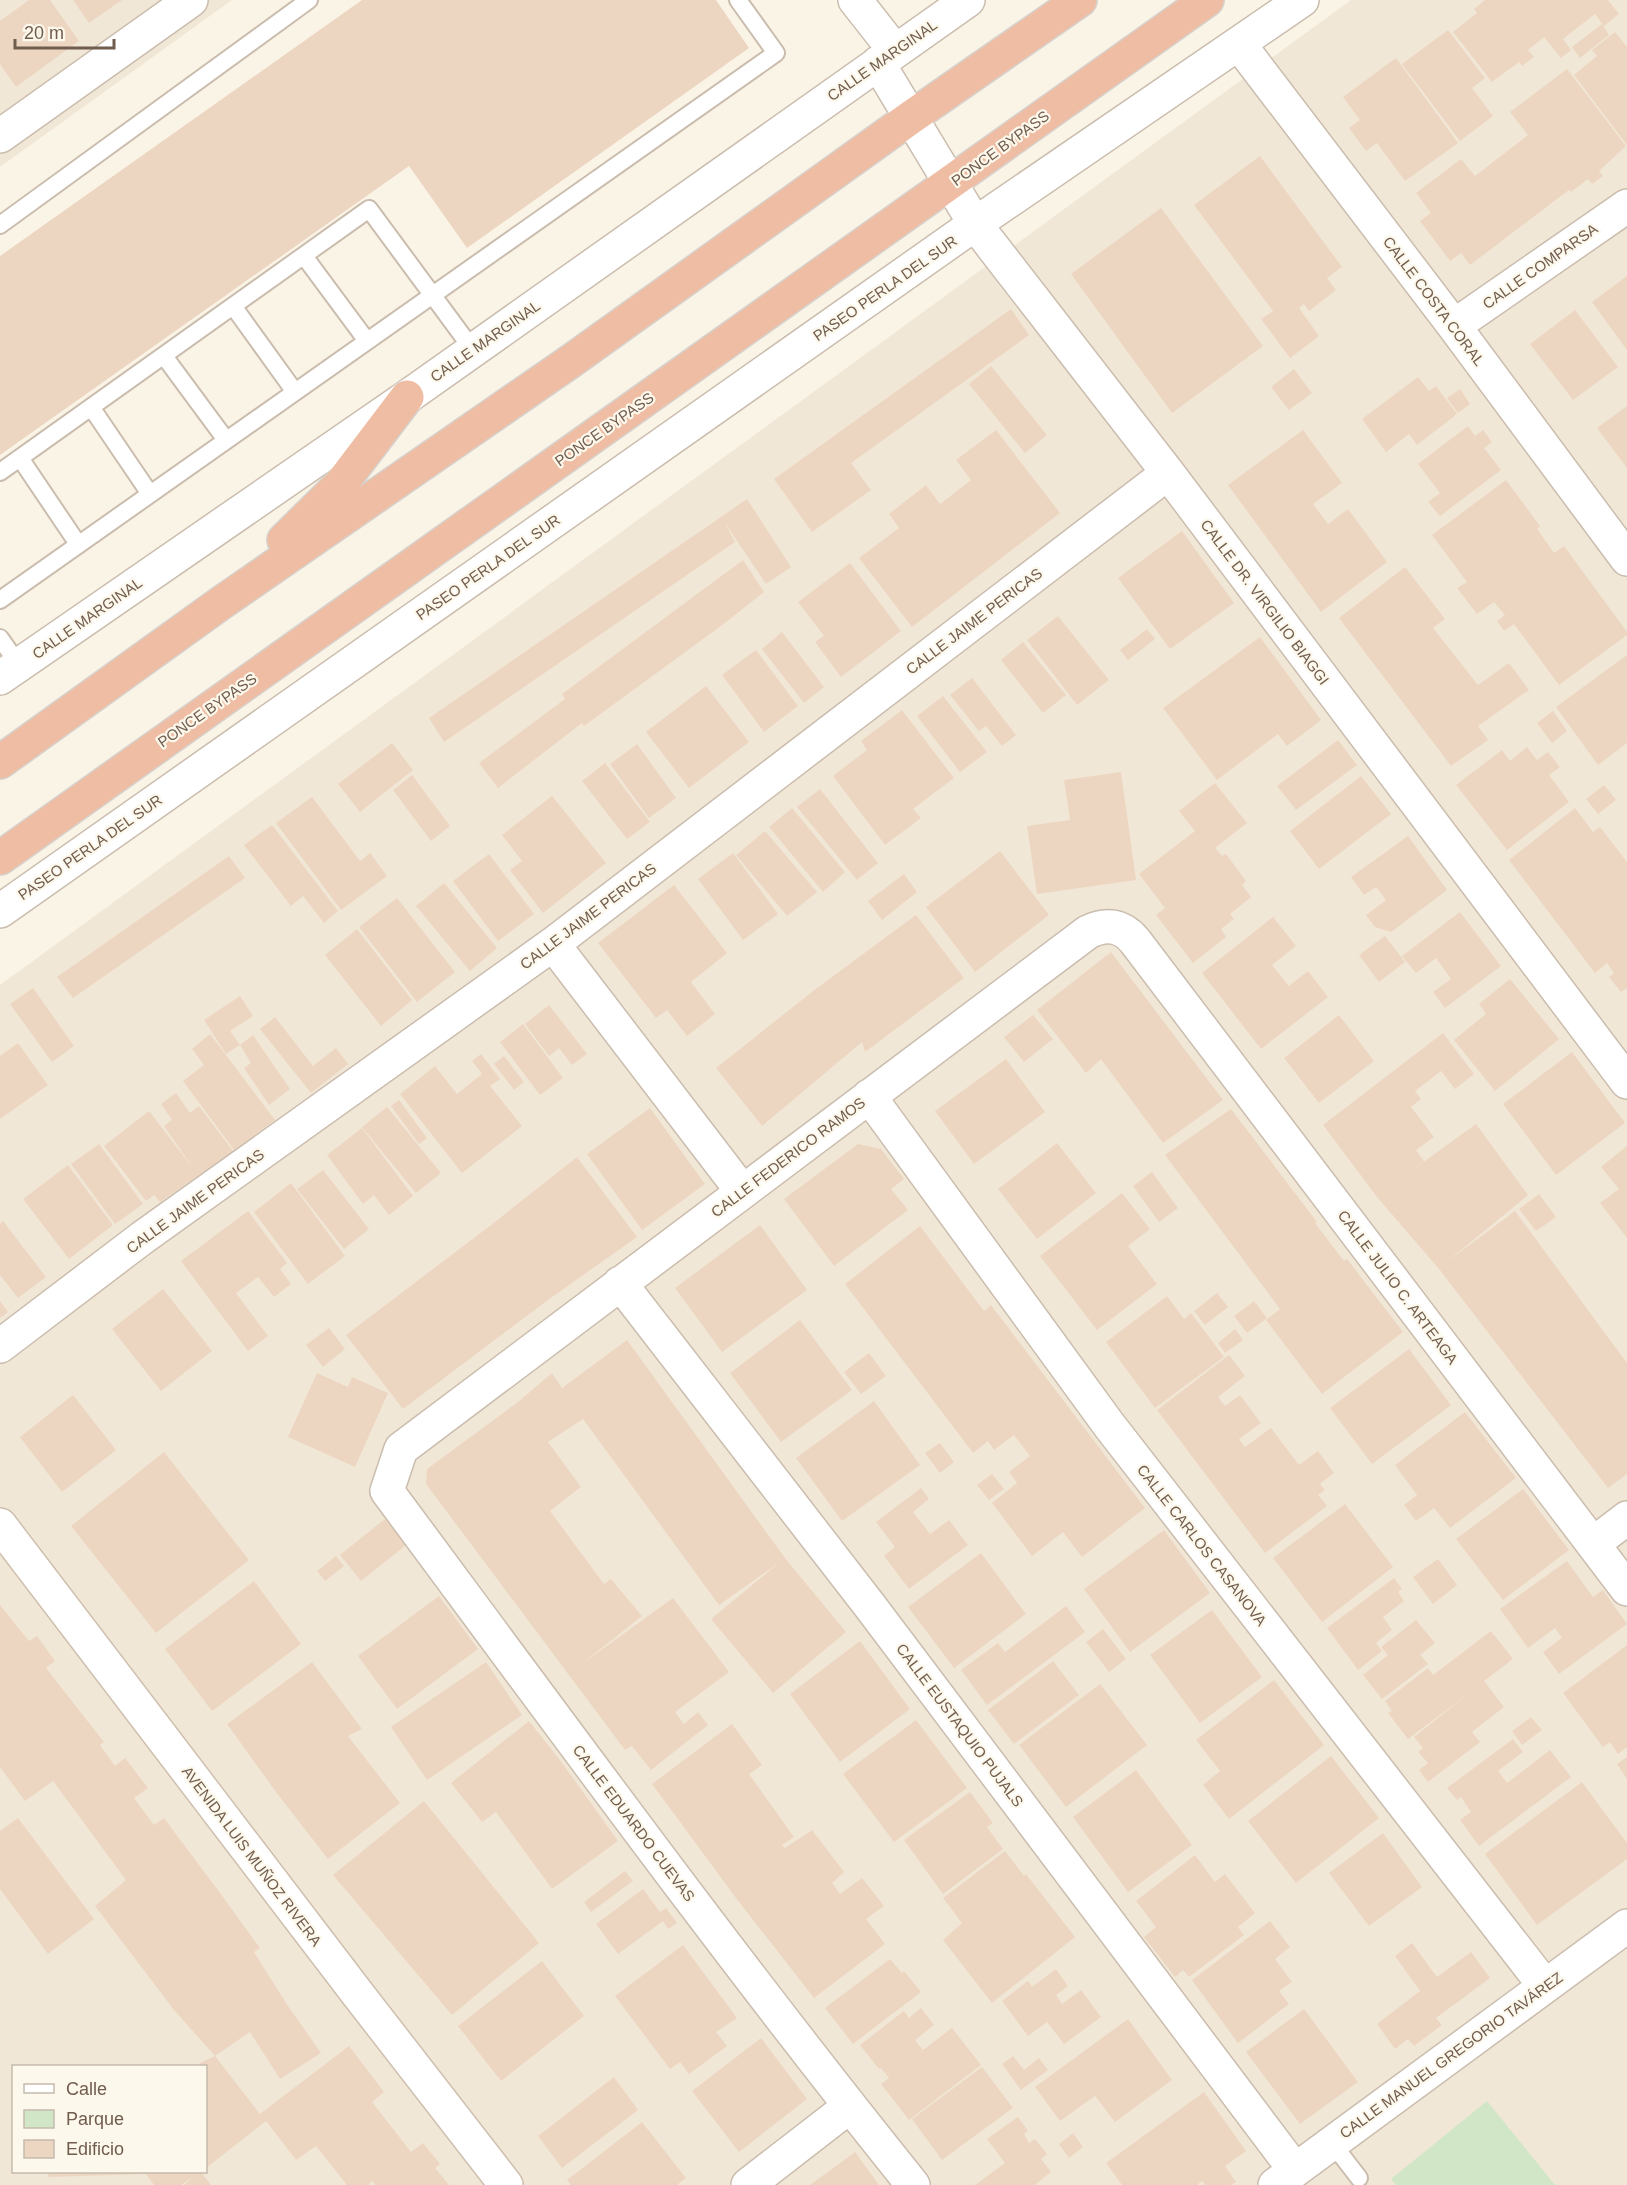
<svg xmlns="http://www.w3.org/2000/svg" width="1627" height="2185" viewBox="0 0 1627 2185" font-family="Arial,sans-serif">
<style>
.residential{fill:#f1e7d6;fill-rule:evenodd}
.green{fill:#d1e6c6}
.building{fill:#edd6c1}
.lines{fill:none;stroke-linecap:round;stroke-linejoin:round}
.lane-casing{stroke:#cbbdae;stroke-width:20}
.street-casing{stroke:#cbbdae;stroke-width:36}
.secondary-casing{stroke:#cfbfae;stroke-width:36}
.highway-casing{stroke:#d7d2cd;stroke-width:36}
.lane{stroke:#fff;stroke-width:16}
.street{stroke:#fff;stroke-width:33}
.secondary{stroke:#fff;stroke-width:33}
.highway{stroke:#eebda3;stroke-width:33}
.labels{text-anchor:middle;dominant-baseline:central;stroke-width:4.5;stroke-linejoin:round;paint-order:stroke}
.street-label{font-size:15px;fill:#715d4e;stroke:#fdf8ec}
</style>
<rect width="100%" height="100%" fill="#faf4e7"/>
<path class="residential" d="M0 0H232L0 167Z
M1351 0H1627V2185H0V985ZM14 2066H206V2172H14Z"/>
<path class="green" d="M1487 2101 1555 2185H1396L1391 2179Z"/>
<path class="building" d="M29 0H50L79 41 16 87 0 64V21Z
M73 0H122L89 23Z
M362 0H716L749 48 467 248 409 166 0 455V256Z
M1485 0H1608L1619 14 1604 26 1595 14 1563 39 1571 50 1561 58 1544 37 1528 50 1534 57 1522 66 1519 62 1492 82 1453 32 1477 13 1474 9Z
M1602 24 1609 35 1580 58 1572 47Z
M1448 30 1485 78 1472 88 1493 116 1460 141 1402 64Z
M1615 32 1627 47V145L1574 75 1597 56 1592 50Z
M1396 58 1458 143 1405 181 1377 143 1366 151 1349 128 1360 120 1343 97Z
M1567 69 1626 146 1599 171 1603 176 1592 184 1588 179 1571 192 1569 190 1470 265 1461 253 1450 261 1420 221 1431 213 1416 193 1461 159 1475 176 1528 135 1510 112Z
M1260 156 1342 267 1327 278 1336 290 1309 311 1304 304 1299 308 1319 336 1290 358 1261 319 1273 311 1194 205Z
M1161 208 1263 346 1172 413 1071 274Z
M1627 276V350L1592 302Z
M1011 309 1029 335 851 463 871 490 812 532 774 479Z
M1575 310 1618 367 1573 400 1530 344Z
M991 366 1047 435 1025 453 969 384Z
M1294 369 1312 393 1289 410 1271 387Z
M1418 377 1429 391 1436 386 1457 414 1417 445 1409 434 1386 452 1362 419Z
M1460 389 1470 404 1458 413 1447 398Z
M1627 406V468L1597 428Z
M1468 426 1475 436 1483 430 1492 442 1484 448 1501 470 1440 516 1428 502 1440 493 1418 464Z
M996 430 1060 513 912 627 859 558 899 528 889 514 926 485 940 504 971 480 956 460Z
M1303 430 1342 483 1313 504 1328 524 1348 509 1387 562 1321 612 1228 485Z
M1506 480 1540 526 1537 529 1554 553 1564 546 1627 632V635L1559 685 1514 624 1504 631 1497 621 1505 615 1494 602 1477 614 1457 588 1467 582 1432 535Z
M747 499 791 567 766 584 725 523 735 542 444 742 429 718Z
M1182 531 1234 603 1170 649 1118 578Z
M743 560 764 592 725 623 584 726 582 723 498 788 479 763 565 699 562 694Z
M850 563 901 631 841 677 815 642 824 636 798 602Z
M1405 567 1445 619 1433 628 1478 685 1509 663 1529 690 1478 726 1488 740 1451 766 1339 618Z
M1058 616 1109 680 1077 705 1027 640Z
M1147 629 1155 639 1128 660 1120 650Z
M782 632 824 687 804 703 762 649Z
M1260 637 1321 720 1287 746 1278 734 1217 780 1163 708Z
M1023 642 1066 695 1043 713 1001 660Z
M756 650 798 706 764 732 722 675Z
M1627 655V743L1598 765 1556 707Z
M972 678 1016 735 1002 746 986 726 979 731 950 695Z
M706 686 749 742 689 788 646 732Z
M943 696 987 752 960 772 917 716Z
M902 710 954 778 913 809 921 818 885 845 833 776 867 750 861 741Z
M1553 711 1567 731 1552 743 1537 723Z
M1338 740 1357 765 1296 810 1277 786Z
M392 743 413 770 360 812 338 784Z
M637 744 676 798 649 818 610 764Z
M1527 747 1537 760 1548 752 1560 767 1549 775 1569 802 1507 850 1456 785 1502 750 1510 761Z
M605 763 650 822 627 839 582 781Z
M1121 772 1136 880 1037 894 1027 826 1070 820 1064 780Z
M412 775 450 826 431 841 393 790Z
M1361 776 1391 814 1319 869 1290 831Z
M1215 783 1247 823 1215 848 1222 856 1226 854 1246 881 1242 885 1251 897 1230 914 1234 919 1221 929 1226 937 1193 963 1156 915 1165 908 1139 874 1195 831 1179 811Z
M1604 785 1616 800 1598 814 1586 799Z
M820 789 878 863 857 880 797 807Z
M552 796 606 863 543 913 510 870 522 861 502 835Z
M312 797 360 861 370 853 387 876 341 910 276 823Z
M792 808 845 872 823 892 769 827Z
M1575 808 1593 832 1600 827 1627 862V988L1621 992 1609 977 1614 973 1607 963 1595 973 1509 860Z
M272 825 338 911 324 923 303 896 291 906 244 845Z
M765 831 817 892 787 916 736 855Z
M1408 836 1447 890 1391 932 1375 927 1366 915 1386 900 1376 887 1364 895 1351 877Z
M1000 851 1049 915 975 972 926 907Z
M733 853 778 914 743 940 698 879Z
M489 854 534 914 498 941 453 881Z
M229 856 245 878 73 998 57 977Z
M904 874 917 892 882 920 868 901Z
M444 883 497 948 470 971 416 906Z
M674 885 727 953 691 982 715 1014 687 1036 667 1010 656 1018 598 943Z
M397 898 455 972 417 1002 359 927Z
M1460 912 1501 966 1445 1008 1433 992 1451 979 1436 958 1416 973 1402 956Z
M916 915 964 978 865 1052 862 1042 762 1126 716 1068 817 988Z
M1273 917 1296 946 1272 965 1289 986 1308 971 1328 997 1261 1049 1202 973Z
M357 929 412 1000 381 1026 325 955Z
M1385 936 1405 962 1379 982 1359 955Z
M1111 952 1223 1100 1163 1143 1101 1059 1086 1073 1037 1010Z
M1510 979 1559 1039 1495 1091 1454 1040 1486 1014 1479 1004Z
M33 988 74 1046 52 1062 10 1004Z
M240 996 253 1016 230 1031 240 1045 226 1054 204 1020Z
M549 1005 587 1054 572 1065 559 1048 549 1056 525 1024Z
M1033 1015 1053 1039 1024 1062 1004 1037Z
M1339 1015 1374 1061 1319 1103 1284 1058Z
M275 1017 313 1066 336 1048 348 1064 311 1093 260 1029Z
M523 1024 563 1078 540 1095 500 1042Z
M1443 1033 1474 1074 1455 1089 1441 1071 1415 1091 1421 1099 1411 1107 1434 1137 1416 1150 1424 1161 1404 1176 1476 1124 1528 1195 1448 1261 1515 1211 1627 1363V1474L1608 1488 1439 1269 1377 1197 1323 1125Z
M210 1034 275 1120 234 1150 183 1081 204 1065 192 1049Z
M253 1035 290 1089 269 1105 244 1068 251 1063 240 1045Z
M18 1043 48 1085 0 1119V1056Z
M1572 1052 1625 1123 1556 1175 1503 1104Z
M481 1054 500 1079 490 1086 522 1126 462 1173 400 1094 435 1066 457 1094 482 1074 472 1061Z
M504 1056 524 1082 514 1090 494 1064Z
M1006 1059 1045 1112 974 1164 935 1111Z
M176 1093 190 1113 199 1106 233 1151 160 1202 154 1195 146 1201 104 1146 149 1111 193 1168 164 1126 172 1120 161 1104Z
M399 1100 427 1138 419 1144 391 1106Z
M387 1107 441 1173 416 1193 362 1127Z
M650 1108 705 1184 642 1230 587 1154Z
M1231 1109 1317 1222 1315 1223 1344 1261 1347 1259 1403 1332 1322 1394 1266 1320 1280 1309 1165 1155Z
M362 1128 413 1196 389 1215 374 1195 363 1204 327 1155Z
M1057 1143 1096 1193 1037 1239 998 1189Z
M99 1144 143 1204 115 1224 71 1164Z
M858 1144 881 1149 904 1179 891 1189 908 1210 834 1266 784 1199Z
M1627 1146V1238L1600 1203 1619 1189 1601 1167Z
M577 1157 637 1237 548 1300 403 1409 346 1335 491 1225Z
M68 1165 113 1225 69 1259 23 1199Z
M323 1170 369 1229 344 1249 297 1189Z
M1152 1172 1178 1208 1159 1222 1133 1186Z
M291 1183 345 1256 308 1284 254 1212Z
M1122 1193 1150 1229 1128 1246 1157 1284 1097 1330 1040 1256Z
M1539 1194 1556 1217 1536 1231 1519 1209Z
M248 1211 287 1263 280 1269 291 1284 274 1297 258 1277 236 1293 268 1336 248 1351 181 1261Z
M3 1221 46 1277 18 1298 0 1275V1224Z
M760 1225 807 1290 722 1352 675 1288Z
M920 1226 984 1311 991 1305 1145 1508 1082 1557 1063 1532 1032 1556 992 1503 1017 1483 1009 1472 1030 1456 1014 1435 994 1450 988 1441 973 1453 845 1284Z
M163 1289 212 1351 161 1391 112 1329Z
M1217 1293 1228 1307 1205 1325 1194 1311Z
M1167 1296 1184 1319 1191 1313 1224 1357 1155 1408 1106 1342Z
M0 1301 8 1312 0 1318Z
M1254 1301 1267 1318 1247 1333 1234 1316Z
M800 1320 852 1390 781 1442 730 1373Z
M329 1328 345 1349 323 1367 306 1345Z
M1235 1329 1243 1340 1225 1353 1218 1343Z
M627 1340 785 1558 846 1632 773 1693 711 1619 780 1562 719 1605 583 1419 548 1442 581 1487 550 1511 604 1584 611 1579 642 1616 583 1663 673 1598 729 1672 675 1712 684 1724 698 1712 708 1725 651 1770 632 1746 625 1750 426 1484 427 1469 518 1402 552 1373 562 1388Z
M1409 1349 1451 1405 1372 1464 1330 1408Z
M869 1353 886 1376 861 1394 844 1372Z
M1229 1355 1245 1376 1218 1397 1225 1406 1240 1395 1261 1423 1239 1439 1245 1447 1271 1428 1299 1465 1318 1451 1334 1473 1320 1484 1325 1490 1318 1495 1327 1506 1265 1553 1157 1410Z
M317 1373 348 1387 352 1377 388 1393 355 1467 288 1437Z
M73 1395 116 1450 62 1492 20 1437Z
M874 1401 920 1465 842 1521 796 1458Z
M1465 1412 1516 1478 1450 1528 1434 1508 1416 1521 1404 1505 1417 1495 1395 1465Z
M940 1443 954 1462 940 1473 925 1453Z
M164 1452 249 1560 156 1633 71 1526Z
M992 1474 1004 1489 989 1500 977 1485Z
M921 1488 929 1499 913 1512 930 1534 949 1520 968 1545 909 1589 884 1556 895 1547 876 1522Z
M1523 1489 1569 1550 1503 1600 1456 1539Z
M1345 1504 1393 1567 1322 1622 1273 1558Z
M385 1519 406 1545 361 1581 340 1555Z
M1164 1530 1210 1593 1130 1652 1084 1589Z
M981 1553 1026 1614 954 1668 908 1607Z
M336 1556 344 1566 325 1581 317 1571Z
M1438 1559 1457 1585 1433 1604 1413 1577Z
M1567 1561 1593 1597 1603 1590 1627 1624 1559 1674 1543 1652 1562 1638 1555 1628 1528 1648 1500 1609Z
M1394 1578 1402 1589 1398 1592 1404 1601 1383 1617 1392 1630 1376 1643 1382 1651 1358 1670 1327 1628Z
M254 1581 301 1644 212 1711 165 1649Z
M439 1596 478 1649 397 1709 358 1656Z
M0 1605 29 1641 37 1636 55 1661 46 1668 104 1742 100 1745 115 1766 125 1758 148 1788 134 1798 154 1825 164 1818 223 1897 260 1948 254 1952 288 2006 321 2053 280 2079 250 2032 215 2056 260 2114 349 2046 384 2092 372 2102 411 2152 423 2143 440 2164 435 2168 449 2185H375L372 2181 368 2185H347L316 2146 296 2160 266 2121 206 2168V2066H194L215 2056 174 2010 95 1906 126 1880 53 1781 25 1801 0 1767Z
M1066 1606 1085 1632 987 1705 961 1670 998 1643 1005 1652Z
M1212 1610 1262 1677 1200 1723 1150 1655Z
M1416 1620 1435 1643 1420 1655 1428 1664 1382 1699 1363 1675 1388 1655 1381 1647Z
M1103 1629 1126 1659 1109 1672 1086 1642Z
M1491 1631 1513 1659 1484 1681 1504 1707 1472 1732 1480 1742 1428 1782 1419 1770 1428 1763 1418 1752 1423 1748 1414 1737 1469 1693 1408 1739 1388 1713 1392 1711 1385 1701 1428 1668 1433 1675Z
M860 1641 910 1709 840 1762 790 1694Z
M1627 1645V1747L1618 1754 1610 1742 1603 1747 1563 1693Z
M1053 1661 1079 1695 1014 1744 988 1710Z
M312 1662 362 1729 348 1736 400 1803 328 1859 276 1792 227 1724Z
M486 1662 522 1715 427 1780 391 1727Z
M1274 1680 1324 1745 1229 1819 1203 1785 1220 1771 1196 1740Z
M1100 1684 1147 1745 1066 1807 1019 1745Z
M1531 1717 1542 1730 1522 1745 1512 1731Z
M916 1720 967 1788 894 1842 843 1774Z
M529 1721 560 1760 618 1841 552 1889 496 1812 482 1822 451 1783Z
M732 1724 762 1765 749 1774 794 1837 782 1845 785 1848 812 1830 844 1872 832 1883 840 1894 862 1878 884 1906 866 1919 885 1944 814 1998 736 1898 652 1784Z
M1513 1739 1523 1752 1498 1771 1507 1783 1550 1750 1571 1777 1479 1846 1460 1820 1471 1812 1461 1797 1457 1800 1447 1788Z
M1331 1756 1379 1818 1296 1883 1248 1821Z
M1627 1757V1779L1617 1764Z
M1136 1770 1192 1845 1128 1892 1073 1817Z
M1582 1782 1627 1843V1859L1537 1925 1485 1854Z
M970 1792 993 1823 987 1827 1003 1849 943 1894 904 1840Z
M424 1801 539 1943 452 2015 333 1875Z
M18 1818 94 1919 48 1954 0 1889V1831Z
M1383 1833 1422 1887 1369 1926 1329 1873Z
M1005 1851 1024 1876 1026 1874 1075 1937 992 2003 943 1940 962 1923 943 1898Z
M1195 1855 1215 1882 1225 1874 1255 1913 1238 1927 1244 1935 1189 1977 1183 1970 1175 1977 1144 1937 1156 1927 1136 1901Z
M625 1871 633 1881 591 1912 584 1902Z
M643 1889 660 1912 666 1908 677 1923 668 1929 663 1921 618 1954 596 1924Z
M1270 1921 1290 1947 1275 1959 1292 1982 1279 1991 1289 2004 1238 2043 1192 1980Z
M1412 1943 1437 1977 1471 1952 1490 1978 1436 2018 1442 2025 1414 2046 1408 2039 1395 2049 1377 2024 1420 1991 1395 1956Z
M683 1945 737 2018 716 2032 727 2046 689 2074 680 2062 670 2069 615 1996Z
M890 1959 902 1973 904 1971 921 1992 853 2044 825 2008Z
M542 1961 584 2016 501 2081 458 2026Z
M1056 1969 1068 1986 1056 1995 1062 2004 1081 1990 1101 2017 1064 2044 1047 2022 1028 2036 1002 2001 1028 1981 1032 1987Z
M921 2008 934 2025 915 2040 923 2050 952 2028 981 2065 909 2120 881 2084 889 2078 881 2068 879 2069 860 2045 904 2011 909 2018Z
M1304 2009 1358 2082 1300 2124 1246 2052Z
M1128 2019 1172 2080 1115 2122 1095 2096 1060 2121 1035 2087Z
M761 2038 807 2099 739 2152 692 2091Z
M1013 2056 1024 2070 1039 2058 1048 2070 1021 2090 1002 2064Z
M982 2067 1013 2108 942 2160 912 2119Z
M614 2077 638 2110 562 2168 538 2136Z
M1204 2092 1246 2151 1225 2166 1236 2182 1231 2185H1205L1202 2181 1197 2185H1122L1106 2163Z
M1018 2117 1028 2131 1024 2134 1029 2143 1035 2139 1047 2154 1041 2159 1051 2172 1036 2184 1037 2185H975L1005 2163 987 2139Z
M642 2122 686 2178 677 2185H571L567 2180Z
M1073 2133 1083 2147 1069 2158 1059 2144Z
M855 2152 879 2185H810Z
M47 2172H201L211 2185H184L194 2176 181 2185H154L146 2174 49 2177Z"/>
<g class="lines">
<g class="lane-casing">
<path id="lane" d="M0 225 309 0
M304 256 367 341
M233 306 295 392
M164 356 226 440
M91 407 150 494
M20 458 78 544
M0 472 369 209 473 350
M0 600 776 53 738 0
M0 638 19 665
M1332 2143 1359 2178"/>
</g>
<g class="street-casing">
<path id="street" d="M855 0 895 51
M1239 44 1454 326 1627 559
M878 63 975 224 1168 473 1627 1082
M0 136 191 0
M1454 326 1627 206
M0 678 407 397 968 0
M0 911 975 224 1302 0
M553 944 742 1191
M869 1096 1109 1425 1545 1986
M620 1283 870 1606 1295 2170
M0 1346 142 1238 553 944 1168 473
M1593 1544 1627 1518
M748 2185 850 2106
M913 2185C731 1959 560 1724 387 1491L401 1449 1088 932C1106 923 1122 925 1135 941L1627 1589
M1275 2185 1627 1926"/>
</g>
<g class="secondary-casing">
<path id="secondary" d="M0 1525 357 1993 506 2185"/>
</g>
<g class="highway-casing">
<path id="highway" d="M284 540 341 484 407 397
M0 762 221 603 571 361 910 118 1080 0
M0 858 1207 0"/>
</g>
<use href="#lane" class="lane"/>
<use href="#street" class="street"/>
<use href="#secondary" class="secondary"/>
<use href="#highway" class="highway"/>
</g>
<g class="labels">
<g class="street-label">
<text transform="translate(882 60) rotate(-35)">CALLE MARGINAL</text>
<text transform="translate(1000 148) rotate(-36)">PONCE BYPASS</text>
<text transform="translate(1540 266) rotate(-35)">CALLE COMPARSA</text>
<text transform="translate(885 288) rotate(-35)">PASEO PERLA DEL SUR</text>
<text transform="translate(1434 301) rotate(53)">CALLE COSTA CORAL</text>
<text transform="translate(485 341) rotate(-35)">CALLE MARGINAL</text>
<text transform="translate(604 429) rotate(-35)">PONCE BYPASS</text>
<text transform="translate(488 567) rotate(-35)">PASEO PERLA DEL SUR</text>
<text transform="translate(1265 602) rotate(53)">CALLE DR. VIRGILIO BIAGGI</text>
<text transform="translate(87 618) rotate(-35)">CALLE MARGINAL</text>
<text transform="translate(974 621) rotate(-37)">CALLE JAIME PERICAS</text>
<text transform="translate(207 710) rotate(-35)">PONCE BYPASS</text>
<text transform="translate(90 847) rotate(-35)">PASEO PERLA DEL SUR</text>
<text transform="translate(588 916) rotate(-37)">CALLE JAIME PERICAS</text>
<text transform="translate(788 1157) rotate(-37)">CALLE FEDERICO RAMOS</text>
<text transform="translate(195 1201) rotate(-36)">CALLE JAIME PERICAS</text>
<text transform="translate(1398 1287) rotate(53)">CALLE JULIO C. ARTEAGA</text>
<text transform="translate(1202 1545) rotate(52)">CALLE CARLOS CASANOVA</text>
<text transform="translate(960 1725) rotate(53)">CALLE EUSTAQUIO PUJALS</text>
<text transform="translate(634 1823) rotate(53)">CALLE EDUARDO CUEVAS</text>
<text transform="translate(252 1856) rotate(53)">AVENIDA LUIS MUÑOZ RIVERA</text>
<text transform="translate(1451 2055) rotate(-36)">CALLE MANUEL GREGORIO TAVÁREZ</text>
</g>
</g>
<rect x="12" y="2065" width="195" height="108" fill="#fdf8ec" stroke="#c5baad" stroke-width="1.5"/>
<rect x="24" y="2084" width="30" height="9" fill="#ffffff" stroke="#c5baad" stroke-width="1.5"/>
<text x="66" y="2095" font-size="18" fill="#715d4e">Calle</text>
<rect x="24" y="2110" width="30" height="18" fill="#d1e6c6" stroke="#c5baad" stroke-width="1.5"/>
<text x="66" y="2125" font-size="18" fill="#715d4e">Parque</text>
<rect x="24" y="2140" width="30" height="18" fill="#edd6c1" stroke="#c5baad" stroke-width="1.5"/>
<text x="66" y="2155" font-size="18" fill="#715d4e">Edificio</text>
<path d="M15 39v9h99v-9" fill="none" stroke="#715d4e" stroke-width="3"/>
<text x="24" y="39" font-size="18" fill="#715d4e" stroke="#fdf8ec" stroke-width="4.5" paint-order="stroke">20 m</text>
</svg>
